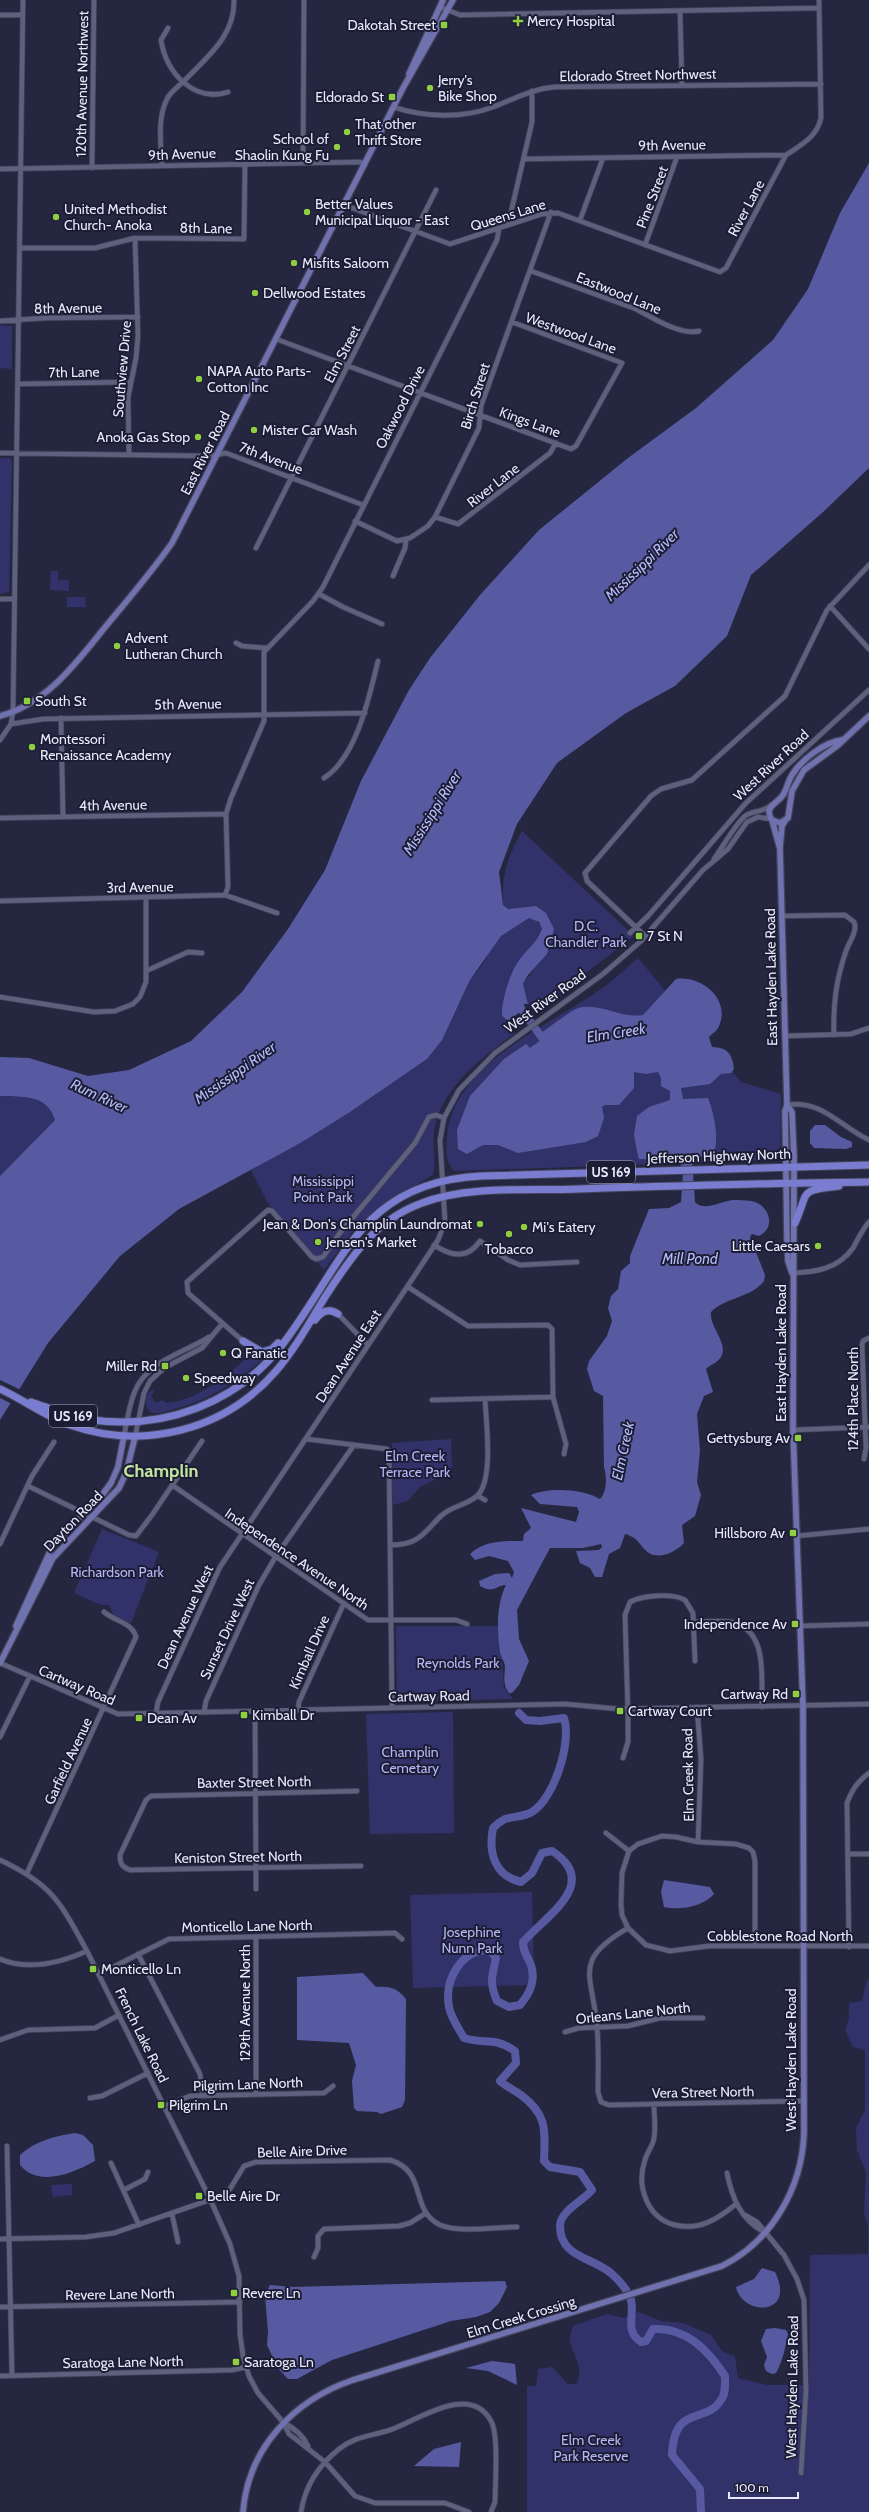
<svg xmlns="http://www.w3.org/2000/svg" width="869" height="2512" viewBox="0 0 869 2512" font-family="Cabin,sans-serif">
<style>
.green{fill:#32326a}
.water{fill:#585aa1}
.pier{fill:#252740}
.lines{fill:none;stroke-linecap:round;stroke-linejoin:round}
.river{stroke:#585aa1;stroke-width:8}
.minor-casing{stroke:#434459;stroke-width:6}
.major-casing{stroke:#434459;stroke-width:8}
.highway-casing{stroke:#434459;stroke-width:9}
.minor{stroke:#5e617e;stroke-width:4.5}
.major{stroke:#6f72af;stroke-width:5.5}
.highway{stroke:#7a7dcf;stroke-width:7}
.poi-dot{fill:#8fcd41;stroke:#1c1d35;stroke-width:1.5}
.labels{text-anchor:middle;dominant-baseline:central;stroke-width:4;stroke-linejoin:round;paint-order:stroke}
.shield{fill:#1c1d35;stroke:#abacc0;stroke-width:1}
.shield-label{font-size:13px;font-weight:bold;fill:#e8eafb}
.poi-label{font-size:14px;fill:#e8eafb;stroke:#1c1d35;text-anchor:start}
.street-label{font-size:14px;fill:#e8eafb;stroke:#1c1d35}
.park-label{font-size:14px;fill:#b3b8f4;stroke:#1c1d35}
.water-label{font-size:15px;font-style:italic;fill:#b6bcf8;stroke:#1c1d35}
.district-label{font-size:18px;font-weight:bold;fill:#c1e59f;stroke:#1c1d35}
</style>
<rect width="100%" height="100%" fill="#252740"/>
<path class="green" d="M0 325 12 326V369L0 368Z
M0 458H10L12 461 9 592 0 594Z
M51 571H58V580H69V591L50 590Z
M67 597H85L86 607H67Z
M522 831 634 936 534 1013 528 1004 523 984 551 946 536 906 508 909 503 905C502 872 507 859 522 831Z
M529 918 536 919 542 929 539 938 514 970 502 1011 504 1018 515 1033C482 1058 445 1084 435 1126 431 1143 437 1160 433 1175L376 1209 352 1232 324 1270 269 1205 251 1170 350 1112 427 1059 460 1003 470 980 482 965 491 949 501 935Z
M638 958 741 1082 781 1094 780 1153 773 1160 454 1171C445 1161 446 1151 447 1138 452 1065 547 1027 598 991 612 982 625 969 638 958Z
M0 1096C23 1097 47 1094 55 1120L0 1176Z
M246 1346 253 1352 265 1357C237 1382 208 1401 171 1410 164 1412 157 1415 150 1412 144 1404 144 1395 153 1389L154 1393 151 1395 155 1403 163 1400 166 1403C193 1402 225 1378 244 1360L243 1354Z
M451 1439 452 1471 420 1487 408 1501 393 1505 392 1443Z
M102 1529 159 1552 131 1623 114 1616 109 1605H101L74 1593Z
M396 1626H499L504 1687 513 1699 397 1702Z
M453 1712 454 1833 370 1834 366 1714Z
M532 1892 534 1985 413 1988 410 1895Z
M867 1979H869V2512H527V2386H536L538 2369 552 2367 568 2384H576C585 2370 574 2356 570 2342 569 2337 572 2330 573 2326L607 2314 624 2318 639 2312 661 2321 683 2323 711 2335 722 2351 735 2357 738 2378 767 2385H809L810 2255 868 2254V2226L864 2214 866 2172 857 2150 856 2128 865 2110V2050L853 2047 845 2030 849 2019V2003L862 2001Z
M72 2184V2195L53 2197 51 2185Z"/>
<path class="water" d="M869 163V468L822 513 751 575 727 636 675 686 626 713 557 763 517 824 499 872 503 905 508 909 536 906 546 913 554 929 547 954 528 975 523 984 528 1004H523L524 1009 508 1021 502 1016C501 1002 510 973 518 962 526 950 537 943 542 929L539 922 529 918 501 936 470 980 442 1040 427 1059 350 1112 302 1142 179 1209 120 1256 48 1343 0 1420V1176L55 1120C47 1094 23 1097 0 1096V1057L29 1058 88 1076 129 1070 191 1041 242 992 288 929 325 870 361 781 409 690 430 658 480 595 539 530 628 458 696 408 773 340 808 289 840 213Z
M676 979C701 975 731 999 719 1026 717 1031 713 1033 709 1037L712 1047C728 1048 732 1053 734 1069L731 1073 721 1074 710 1084 681 1088 683 1099 708 1098C714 1113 720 1141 713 1156L697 1157 692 1160 695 1202C703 1212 722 1201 733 1200 738 1200 745 1200 751 1201 769 1204 777 1227 759 1236L752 1234 750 1237 765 1275 764 1281C751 1298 726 1297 711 1312 709 1327 729 1343 721 1357 717 1363 710 1365 706 1369L713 1392 704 1396 697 1414 700 1451 697 1482 701 1495 695 1516 682 1525 684 1543C677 1551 660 1560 649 1553 639 1546 640 1538 625 1534L620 1548 609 1554 602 1577H595L590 1568 580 1563 576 1551 599 1550 602 1547 601 1544 583 1548H550L517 1610 519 1639 529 1661 519 1685 512 1693H509C502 1683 505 1676 505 1666 505 1663 501 1657 500 1652 497 1631 496 1605 506 1585 497 1585 493 1594 480 1586L479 1581 495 1574 509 1573 512 1578 514 1572 508 1561 489 1556 475 1560 470 1554C485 1540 504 1541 523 1541L524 1534 531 1528 521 1508 576 1522 579 1512 577 1507 540 1504 531 1495C549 1487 583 1489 600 1499 607 1492 607 1477 604 1467L603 1396 594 1391 587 1369 589 1361 607 1336 612 1321 608 1308 611 1296 618 1289 621 1271 630 1263V1256L649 1209 669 1208 681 1202 683 1174 679 1160 639 1159 638 1156 634 1135 637 1116 649 1107 670 1100V1091L661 1086V1078L658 1072 646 1074 634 1072V1088L619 1105H605L602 1107 604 1118 598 1136 586 1142 518 1153 498 1145H483L467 1154 458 1149 457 1130 470 1096 504 1059 526 1044 530 1048 544 1038 541 1033C550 1027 570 1011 578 1008 601 1002 620 1019 643 1015Z
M815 1125H825L841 1137 852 1142V1147L846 1149 814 1148 810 1143V1131Z
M664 1880 710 1887 714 1894C704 1906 680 1911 664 1907L661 1892Z
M363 1973 376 1987C390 1986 397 1988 406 1999L405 2100 402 2107 381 2114 377 2112 357 2111 354 2108 352 2081 356 2065 349 2043 297 2040V1977Z
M75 2133 83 2135 93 2145 95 2161C73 2173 39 2188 20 2165V2155C35 2141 55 2136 75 2133Z
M762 2268 775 2272C797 2317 742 2316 736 2287L754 2279Z
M505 2281 507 2287 499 2303 490 2312 476 2317 451 2321 332 2360 297 2379H288L277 2367 267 2345 268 2332 265 2295 270 2285 293 2287Z
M775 2328 786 2330 788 2334C785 2348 783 2361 776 2373L772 2374 766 2371 764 2365 767 2357 761 2341 766 2329Z
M492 2361 515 2364 517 2385 488 2371 466 2368Z
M461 2442 459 2467 414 2466 434 2449Z"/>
<path class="pier" d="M0 1380 21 1390 12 1404 0 1398Z"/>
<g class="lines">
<path class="river" d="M518 1002 522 1010 548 1046
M519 1713 526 1720 540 1721 564 1718C572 1742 554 1799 532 1812 524 1817 514 1816 505 1819 501 1821 496 1825 493 1828 488 1853 495 1876 521 1882L532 1873 542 1853 552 1851C601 1883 547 1915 523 1942 523 1954 527 1954 531 1965 536 1981 530 1993 520 2005L509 2007 497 2001C489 1982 492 1977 496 1958L490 1950C461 1949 444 1980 449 2007 451 2018 459 2029 464 2038 486 2045 493 2036 515 2051L516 2063 500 2081C507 2087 514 2090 521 2095 548 2115 545 2131 544 2161L550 2167 580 2172 592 2190C583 2201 560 2211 560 2226 560 2259 595 2257 613 2275 619 2280 629 2292 631 2300 635 2315 624 2331 641 2342L646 2341 653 2329C686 2327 708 2350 725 2376 725 2384 726 2394 721 2400 706 2425 674 2403 672 2455L700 2489 701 2512"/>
<g class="minor-casing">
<path id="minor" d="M440 7 460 15 819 8
M680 11 682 86
M0 15H23
M168 28 161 40C166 72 193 103 228 92
M393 107C424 117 462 119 493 107 514 99 532 89 554 87L821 84
M524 159 786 155C801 145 817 137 821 118L819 0
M303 162 304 0
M162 166C161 145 157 118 167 99 170 92 179 86 184 81 207 57 235 36 234 0
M92 168 94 0
M0 169 360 162 365 165
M344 205 450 244 542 214 558 213 720 272 726 268 786 155
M580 220 603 158
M508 225 532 122V91
M645 245 677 157
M21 248H95L135 238 244 239 245 164
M531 271 636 309C651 317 681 336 699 331
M0 321 46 318 138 317
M276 339 571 449 576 446 622 363 512 322
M18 384 130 382
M0 453 210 456 226 453 363 505
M129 454 128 398 136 358 138 336 135 238
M435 517 458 524 550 453 556 443
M355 521 397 541 410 538 428 526 435 517 479 428 481 406 551 212
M256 548 436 190
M393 576 405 548 406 540
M319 594 343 607 382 624
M0 599H14
M830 606 869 649
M236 643 242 646 266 648
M61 718 63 816
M11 724 43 719 365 713
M0 740 11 724 13 712 23 0
M324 778C357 757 369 697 378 661
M0 818 226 814
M714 859C722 848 736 823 745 816 753 810 763 813 771 805
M225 895 228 887 226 814 231 798 264 721V652L313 601 323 587 497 240 499 229
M0 901 225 895 277 913
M782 916 845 915 854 922C858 931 849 942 846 951 836 980 833 1004 834 1035
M630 933 648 916 745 804 869 690
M645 936 587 881 585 873 651 796 661 789 692 780 785 696 827 610 869 565
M146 971 188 952 202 953
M0 997 94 1012 115 1011 133 1004 140 997 146 982V899
M785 1036 851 1034 869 1028
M787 1105C821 1099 841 1127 869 1140
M434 1245C451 1256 467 1260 480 1241L508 1260 520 1265 577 1262
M792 1273C816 1272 838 1269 853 1248 858 1239 862 1230 869 1222
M408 1287 468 1326 548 1325 552 1329 553 1397 566 1444 564 1454
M338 1314 368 1345
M243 1341 188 1293 187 1282 268 1210 272 1211 312 1257 316 1259 323 1257 339 1234 415 1143 429 1117 436 1115 444 1118
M432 1400 553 1397
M793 1430 869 1427
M124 1436C127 1421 129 1405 135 1391 147 1361 184 1353 209 1337
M135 1437 144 1393 150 1381 164 1368 202 1348 222 1324
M306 1439 387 1449 389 1453 392 1708
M864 1459 866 1448 862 1345 863 1341 869 1338
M172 1485 368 1620H456L467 1624
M28 1486 129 1535 136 1536 152 1515 202 1441
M478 1496 485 1500
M796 1536 869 1529
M0 1544 32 1476 54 1442
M390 1545C420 1545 423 1533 442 1515 452 1506 467 1505 477 1496 494 1481 486 1421 485 1399
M694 1622C706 1622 719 1620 731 1622 769 1630 761 1678 762 1707
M800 1626 869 1624
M0 1663 118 1714 565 1704 619 1709 869 1704
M697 1707 701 1759 698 1842
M298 1710 299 1702 344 1603
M255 1711 256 1889
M204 1712 206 1701 259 1585 276 1556 354 1445
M156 1713 158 1702 220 1567 413 1278 438 1240 445 1222 440 1140 444 1118 459 1090 495 1053 603 974 641 941 703 870 728 849 747 822 758 817 771 819
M0 1737 30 1676
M623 1758 628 1742V1714L625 1615 630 1602C643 1595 673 1593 685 1600L693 1613 695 1661
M357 1791 151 1796 146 1800 120 1855C120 1864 122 1867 130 1870L361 1866
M606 1833 629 1851
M848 1854H869
M0 1860C53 1885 60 1902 87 1951L211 2201 230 2244 239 2276 240 2334 243 2356 249 2376 258 2393 283 2422 289 2434 325 2462 355 2496 375 2503H445L469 2512
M27 1873 136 1637C132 1622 114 1621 104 1612
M628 1928C571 1961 593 1975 597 2027 599 2048 598 2070 598 2092L601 2102 609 2105 803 2101
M256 1937V2094
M755 1945V1861L753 1852 749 1848 736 1844 698 1842 676 1837 662 1836 638 1844 629 1851 622 1873 621 1904 622 1915 628 1928 646 1945 670 1951 709 1946H869
M849 1947 847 1803C852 1790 857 1782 869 1773
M138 1954 200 2074 203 2096
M0 1959C29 1971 60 1963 87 1951
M99 1974 169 1939 395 1933 402 1939
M565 2032 579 2028 628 2026 660 2018H703
M0 2040 28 2030 95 2028 119 2015
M90 2098 102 2096 148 2073
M654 2104C654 2115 656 2127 654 2138 653 2146 647 2152 645 2160 636 2186 647 2218 675 2225 699 2231 718 2219 736 2204
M164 2106 190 2096 324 2093 333 2086
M7 2146 12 2375
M111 2163 139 2225
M727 2173C732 2198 741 2220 764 2232
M124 2190 145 2179 148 2172
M172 2214 178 2242
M745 2215 757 2222 784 2255 797 2279 804 2300 806 2391 801 2473
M0 2239 86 2237 114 2233 218 2197 230 2189 244 2166 256 2162 390 2160C428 2171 409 2210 440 2225 458 2233 496 2227 517 2227
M314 2257 318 2248V2236L324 2229 399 2226 410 2223 426 2213
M0 2307 240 2302
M0 2376 232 2370 246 2367
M283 2422C294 2428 303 2435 308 2446
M301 2512C305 2486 319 2465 339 2449 355 2436 372 2436 390 2430 417 2421 470 2382 491 2421 499 2435 495 2484 495 2502L491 2512"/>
</g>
<g class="major-casing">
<path id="major" d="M409 74 443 0
M0 716C50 703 80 657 111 620 132 595 153 570 172 543L403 88 453 0
M842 740C824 742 801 760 792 775 788 781 787 789 783 795 777 804 763 807 772 820L780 823 788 818 792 791 804 770 837 746 869 716
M772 820 780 849 787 1105 785 1111 787 1241 788 1261 792 1273
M780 847 782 826 785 821
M16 1626 53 1545 102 1495 111 1483 118 1467 124 1436
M0 1663 53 1558 119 1488 126 1473 135 1437
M243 2512C248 2448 294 2400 353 2380L722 2266C772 2241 802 2188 804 2133L803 1706 793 1430 794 1157 792 1112 787 1105"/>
</g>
<g class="highway-casing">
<path id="highway" d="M795 1223C810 1190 797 1191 839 1186
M315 1320C321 1312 328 1307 338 1314
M243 1341 262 1352 272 1349 278 1343
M0 1389C24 1400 45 1416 70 1425 144 1451 225 1430 276 1371 295 1349 310 1322 325 1297 351 1257 375 1220 422 1203 468 1185 529 1191 578 1189 675 1186 772 1183 869 1182
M31 1402C52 1409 71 1417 92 1420 164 1430 237 1403 282 1345 344 1264 360 1182 481 1176L869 1165"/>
</g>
<use href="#minor" class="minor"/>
<use href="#major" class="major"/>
<use href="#highway" class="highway"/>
</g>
<g class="poi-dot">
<path d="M516 15h4v4h4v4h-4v4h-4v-4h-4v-4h4z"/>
<rect x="440" y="21" width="8" height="8" rx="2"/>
<circle cx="430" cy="88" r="4"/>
<rect x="388" y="93" width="8" height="8" rx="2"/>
<circle cx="347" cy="132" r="4"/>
<circle cx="337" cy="147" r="4"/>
<circle cx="307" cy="212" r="4"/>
<circle cx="56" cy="217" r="4"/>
<circle cx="294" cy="263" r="4"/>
<circle cx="255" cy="293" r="4"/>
<circle cx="199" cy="379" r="4"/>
<circle cx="254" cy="430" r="4"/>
<circle cx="198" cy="437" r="4"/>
<circle cx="117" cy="646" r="4"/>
<rect x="23" y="697" width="8" height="8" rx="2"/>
<circle cx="32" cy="747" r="4"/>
<rect x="635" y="932" width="8" height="8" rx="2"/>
<circle cx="480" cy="1224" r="4"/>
<circle cx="524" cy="1227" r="4"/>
<circle cx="509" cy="1234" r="4"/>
<circle cx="318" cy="1242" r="4"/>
<circle cx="818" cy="1246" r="4"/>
<circle cx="223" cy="1353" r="4"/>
<rect x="161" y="1362" width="8" height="8" rx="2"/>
<circle cx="186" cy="1378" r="4"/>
<rect x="794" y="1434" width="8" height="8" rx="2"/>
<rect x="789" y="1529" width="8" height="8" rx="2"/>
<rect x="791" y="1620" width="8" height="8" rx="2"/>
<rect x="792" y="1690" width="8" height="8" rx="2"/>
<rect x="616" y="1707" width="8" height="8" rx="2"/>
<rect x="240" y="1711" width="8" height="8" rx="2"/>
<rect x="135" y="1714" width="8" height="8" rx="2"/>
<rect x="89" y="1965" width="8" height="8" rx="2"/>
<rect x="157" y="2101" width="8" height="8" rx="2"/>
<rect x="195" y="2192" width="8" height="8" rx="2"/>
<rect x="230" y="2289" width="8" height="8" rx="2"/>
<rect x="232" y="2358" width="8" height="8" rx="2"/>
</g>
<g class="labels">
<g class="shield">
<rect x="587" y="1161" width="48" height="22" rx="3"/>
<rect x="49" y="1405" width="48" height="22" rx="3"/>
</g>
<g class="shield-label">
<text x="611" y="1172">US 169</text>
<text x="73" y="1416">US 169</text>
</g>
<g class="poi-label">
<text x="527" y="21">Mercy Hospital</text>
<text x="436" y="25" text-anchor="end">Dakotah Street</text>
<text x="438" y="80">Jerry's<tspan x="438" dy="16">Bike Shop</tspan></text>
<text x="384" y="97" text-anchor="end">Eldorado St</text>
<text x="355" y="124">That other<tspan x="355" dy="16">Thrift Store</tspan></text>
<text x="329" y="139" text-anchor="end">School of<tspan x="329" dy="16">Shaolin Kung Fu</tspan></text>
<text x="315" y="204">Better Values<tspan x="315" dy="16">Municipal Liquor - East</tspan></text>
<text x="64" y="209">United Methodist<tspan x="64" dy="16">Church- Anoka</tspan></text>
<text x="302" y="263">Misfits Saloom</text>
<text x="263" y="293">Dellwood Estates</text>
<text x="207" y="371">NAPA Auto Parts-<tspan x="207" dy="16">Cotton Inc</tspan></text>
<text x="262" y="430">Mister Car Wash</text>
<text x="190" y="437" text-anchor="end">Anoka Gas Stop</text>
<text x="125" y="638">Advent<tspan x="125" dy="16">Lutheran Church</tspan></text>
<text x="35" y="701">South St</text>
<text x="40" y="739">Montessori<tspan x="40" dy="16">Renaissance Academy</tspan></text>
<text x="647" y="936">7 St N</text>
<text x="472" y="1224" text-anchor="end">Jean &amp; Don's Champlin Laundromat</text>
<text x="532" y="1227">Mi's Eatery</text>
<text x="326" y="1242">Jensen's Market</text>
<text x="810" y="1246" text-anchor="end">Little Caesars</text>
<text x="509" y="1249" text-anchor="middle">Tobacco</text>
<text x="231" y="1353">Q Fanatic</text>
<text x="157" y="1366" text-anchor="end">Miller Rd</text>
<text x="194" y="1378">Speedway</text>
<text x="790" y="1438" text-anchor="end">Gettysburg Av</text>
<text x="785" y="1533" text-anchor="end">Hillsboro Av</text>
<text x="787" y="1624" text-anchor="end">Independence Av</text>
<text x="788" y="1694" text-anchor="end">Cartway Rd</text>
<text x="628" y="1711">Cartway Court</text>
<text x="252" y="1715">Kimball Dr</text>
<text x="147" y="1718">Dean Av</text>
<text x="101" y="1969">Monticello Ln</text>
<text x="169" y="2105">Pilgrim Ln</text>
<text x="207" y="2196">Belle Aire Dr</text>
<text x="242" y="2293">Revere Ln</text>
<text x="244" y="2362">Saratoga Ln</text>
</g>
<g class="street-label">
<text transform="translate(638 75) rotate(-1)">Eldorado Street Northwest</text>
<text transform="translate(82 84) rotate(-89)">120th Avenue Northwest</text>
<text transform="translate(672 145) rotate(-1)">9th Avenue</text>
<text transform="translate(182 154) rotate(-2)">9th Avenue</text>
<text transform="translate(652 197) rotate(-69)">Pine Street</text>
<text transform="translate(746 208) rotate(-62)">River Lane</text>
<text transform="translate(508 215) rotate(-17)">Queens Lane</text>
<text transform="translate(206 228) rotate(1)">8th Lane</text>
<text transform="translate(619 293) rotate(22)">Eastwood Lane</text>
<text transform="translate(68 308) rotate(-1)">8th Avenue</text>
<text transform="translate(571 333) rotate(20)">Westwood Lane</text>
<text transform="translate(342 354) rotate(-63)">Elm Street</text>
<text transform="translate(122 369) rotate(-85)">Southview Drive</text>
<text transform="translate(74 372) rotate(-1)">7th Lane</text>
<text transform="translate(475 396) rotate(-73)">Birch Street</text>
<text transform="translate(400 407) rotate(-63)">Oakwood Drive</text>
<text transform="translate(530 422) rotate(20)">Kings Lane</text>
<text transform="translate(205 453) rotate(-63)">East River Road</text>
<text transform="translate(271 458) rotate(21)">7th Avenue</text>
<text transform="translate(493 485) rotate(-38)">River Lane</text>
<text transform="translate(188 704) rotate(-1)">5th Avenue</text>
<text transform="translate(771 765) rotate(-43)">West River Road</text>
<text transform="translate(113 805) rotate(-1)">4th Avenue</text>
<text transform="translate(140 887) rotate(-1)">3rd Avenue</text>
<text transform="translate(771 977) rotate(-91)">East Hayden Lake Road</text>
<text transform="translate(545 1001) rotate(-36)">West River Road</text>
<text transform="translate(719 1156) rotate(-2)">Jefferson Highway North</text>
<text transform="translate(781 1353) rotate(-90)">East Hayden Lake Road</text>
<text transform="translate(348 1356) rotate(-57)">Dean Avenue East</text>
<text transform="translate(853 1399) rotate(-90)">124th Place North</text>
<text transform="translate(73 1521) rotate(-46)">Dayton Road</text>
<text transform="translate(297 1559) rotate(34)">Independence Avenue North</text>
<text transform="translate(185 1617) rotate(-65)">Dean Avenue West</text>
<text transform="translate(227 1629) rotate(-65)">Sunset Drive West</text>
<text transform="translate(309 1652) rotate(-66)">Kimball Drive</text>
<text transform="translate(77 1685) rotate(23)">Cartway Road</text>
<text transform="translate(429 1696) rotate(-1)">Cartway Road</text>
<text transform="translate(68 1761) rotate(-65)">Garfield Avenue</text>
<text transform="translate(688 1775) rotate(-91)">Elm Creek Road</text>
<text transform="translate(254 1782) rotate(-1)">Baxter Street North</text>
<text transform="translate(238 1857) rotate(-1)">Keniston Street North</text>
<text transform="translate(247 1926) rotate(-1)">Monticello Lane North</text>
<text x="780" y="1936">Cobblestone Road North</text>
<text transform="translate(245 2003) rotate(-90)">129th Avenue North</text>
<text transform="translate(633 2013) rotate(-6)">Orleans Lane North</text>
<text transform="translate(142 2035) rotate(64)">French Lake Road</text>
<text transform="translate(791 2060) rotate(-90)">West Hayden Lake Road</text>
<text transform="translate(248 2084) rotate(-2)">Pilgrim Lane North</text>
<text transform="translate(703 2092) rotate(-1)">Vera Street North</text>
<text transform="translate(302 2151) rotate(-2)">Belle Aire Drive</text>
<text transform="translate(120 2294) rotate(-1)">Revere Lane North</text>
<text transform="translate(521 2317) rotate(-17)">Elm Creek Crossing</text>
<text transform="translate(123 2362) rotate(-1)">Saratoga Lane North</text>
<text transform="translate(792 2387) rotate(-89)">West Hayden Lake Road</text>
</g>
<g class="park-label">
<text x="586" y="926">D.C.<tspan x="586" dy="16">Chandler Park</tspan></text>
<text x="323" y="1181">Mississippi<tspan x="323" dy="16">Point Park</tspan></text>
<text x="415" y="1456">Elm Creek<tspan x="415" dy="16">Terrace Park</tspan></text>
<text x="117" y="1572">Richardson Park</text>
<text x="458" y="1663">Reynolds Park</text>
<text x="410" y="1752">Champlin<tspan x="410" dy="16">Cemetary</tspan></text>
<text x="472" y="1932">Josephine<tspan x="472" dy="16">Nunn Park</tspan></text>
<text x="591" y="2440">Elm Creek<tspan x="591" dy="16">Park Reserve</tspan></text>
</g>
<g class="water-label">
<text transform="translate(642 565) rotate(-44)">Mississippi River</text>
<text transform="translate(432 813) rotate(-58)">Mississippi River</text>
<text transform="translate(616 1033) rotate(-9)">Elm Creek</text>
<text transform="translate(235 1073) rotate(-35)">Mississippi River</text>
<text transform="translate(99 1096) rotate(25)">Rum River</text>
<text x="690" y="1259">Mill Pond</text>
<text transform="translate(623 1451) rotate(-78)">Elm Creek</text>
</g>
<g class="district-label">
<text x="161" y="1471">Champlin</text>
</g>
</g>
<path d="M729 2492v6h69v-6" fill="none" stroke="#e8eafb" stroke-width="2"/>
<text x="735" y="2492" font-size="12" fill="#e8eafb" stroke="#1c1d35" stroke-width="3" paint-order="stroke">100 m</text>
</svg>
